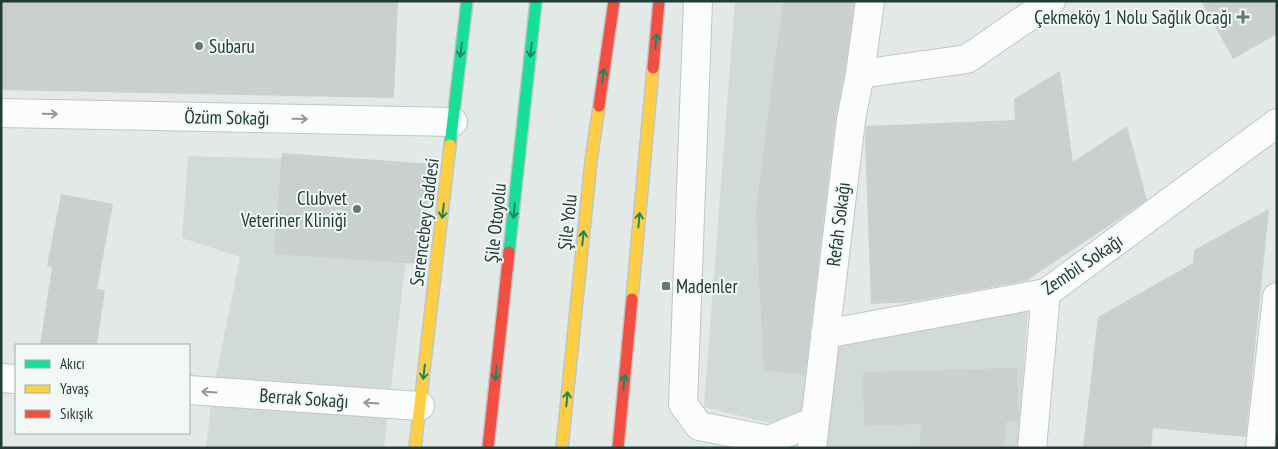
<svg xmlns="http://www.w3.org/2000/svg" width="1278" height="449" viewBox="0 0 1278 449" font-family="'PT Sans Narrow',sans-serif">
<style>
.built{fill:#d1dad7}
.building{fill:#cad0ce}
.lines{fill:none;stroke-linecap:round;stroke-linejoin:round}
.street-casing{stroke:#c0c6c4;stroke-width:30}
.fast-casing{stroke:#bfc6c4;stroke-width:14}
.slow-casing{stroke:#bfc6c4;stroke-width:14}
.jam-casing{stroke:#bfc6c4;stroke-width:14}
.street{stroke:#fbfcfb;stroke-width:28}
.fast{stroke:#16e098;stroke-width:11}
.slow{stroke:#ffcf43;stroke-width:11}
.jam{stroke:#f24e42;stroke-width:11}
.oneway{stroke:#1c8663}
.oneway2{stroke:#8e9c9a}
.poi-dot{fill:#657975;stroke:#f1f8f6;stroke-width:2}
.labels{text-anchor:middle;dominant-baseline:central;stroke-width:4;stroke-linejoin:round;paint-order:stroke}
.poi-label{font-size:19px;fill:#213c38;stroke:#f1f8f6;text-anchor:end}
.street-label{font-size:19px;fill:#213c38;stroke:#f1f8f6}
</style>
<rect width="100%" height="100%" fill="#e3e9e7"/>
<path class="built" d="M735 1H857L813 341 1028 306 1018 448H805L806 432 704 407Z
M188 156 417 163 384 448H206L212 396 240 257 182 238Z"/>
<path class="building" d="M1 1H398L394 98 1 90Z
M783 1H854L845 71 835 118 805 375 764 370 760 297 756 209Z
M1201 1H1277V34L1233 59Z
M1060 71 1073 162 1127 126 1147 200 1122 217 1026 281 910 302 871 304 865 138 866 126 1015 120 1014 99Z
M282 153 432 164 421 264 274 254Z
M61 194 113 204 97 289 105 290 97 345H40L52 267 47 266Z
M1269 209 1246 437 1153 428 1151 448H1083L1098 317 1193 263 1194 250Z
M1017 368 1019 422H1006L1004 448H919L921 424 864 426 863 372Z"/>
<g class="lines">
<g class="street-casing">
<path id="street" d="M698 1 683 404 699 426 769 440 815 421
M860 74 967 59 1051 1
M1 113 453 122
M825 334 1046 293 1277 123
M1 378 16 379
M189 390 420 406
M812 448 851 120 860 74 870 1
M1032 448 1046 293
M1260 448 1277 297"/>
</g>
<g class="fast-casing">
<path id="fast" d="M450 145 467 1
M509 252 536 1"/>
</g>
<g class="slow-casing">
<path id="slow" d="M632 299 653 68
M415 448 450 145
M562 448 591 161 599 106"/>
</g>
<g class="jam-casing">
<path id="jam" d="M653 68 659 1
M599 106 614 1
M488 448 509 252
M618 448 632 299"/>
</g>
<use href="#street" class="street"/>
<use href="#fast" class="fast"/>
<use href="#slow" class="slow"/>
<use href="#jam" class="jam"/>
</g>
<defs><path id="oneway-shaft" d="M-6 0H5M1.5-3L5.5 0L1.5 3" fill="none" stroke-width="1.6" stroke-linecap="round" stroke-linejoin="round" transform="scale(1.25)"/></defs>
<g class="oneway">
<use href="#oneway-shaft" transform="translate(656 41) rotate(-85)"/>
<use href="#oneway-shaft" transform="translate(461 50) rotate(97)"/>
<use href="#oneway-shaft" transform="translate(531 50) rotate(96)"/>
<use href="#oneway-shaft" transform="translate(603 76) rotate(-82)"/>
<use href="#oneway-shaft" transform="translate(443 211) rotate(97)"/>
<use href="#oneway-shaft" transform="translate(514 211) rotate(96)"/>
<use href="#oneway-shaft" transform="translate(639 220) rotate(-85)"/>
<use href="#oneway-shaft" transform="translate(583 238) rotate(-84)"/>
<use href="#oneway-shaft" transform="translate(424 372) rotate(97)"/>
<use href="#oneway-shaft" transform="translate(496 373) rotate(96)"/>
<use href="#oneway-shaft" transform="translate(624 382) rotate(-85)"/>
<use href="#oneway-shaft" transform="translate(567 399) rotate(-84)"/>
</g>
<g class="oneway2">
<use href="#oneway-shaft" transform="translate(50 114) rotate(1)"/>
<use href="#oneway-shaft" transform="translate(300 119) rotate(1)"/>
<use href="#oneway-shaft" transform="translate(209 392) rotate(-176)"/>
<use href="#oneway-shaft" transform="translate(371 403) rotate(-176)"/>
</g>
<g class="poi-dot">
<path d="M1240.5 9.5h5v5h5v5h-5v5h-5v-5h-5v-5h5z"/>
<circle cx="199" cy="46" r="5"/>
<circle cx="357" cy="209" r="5"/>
<rect x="661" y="281" width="10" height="10" rx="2.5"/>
</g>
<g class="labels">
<g class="poi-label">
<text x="1232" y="17">Çekmeköy 1 Nolu Sağlık Ocağı</text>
<text x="209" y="46" text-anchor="start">Subaru</text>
<text x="347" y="198">Clubvet<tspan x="347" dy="22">Veteriner Kliniği</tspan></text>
<text x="676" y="286" text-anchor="start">Madenler</text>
</g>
<g class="street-label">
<text transform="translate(227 117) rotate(1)">Özüm Sokağı</text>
<text transform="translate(424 222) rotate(-83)">Serencebey Caddesi</text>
<text transform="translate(567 222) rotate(-84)">Şile Yolu</text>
<text transform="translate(495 223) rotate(-84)">Şile Otoyolu</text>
<text transform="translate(838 224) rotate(-83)">Refah Sokağı</text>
<text transform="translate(1082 264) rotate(-34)">Zembil Sokağı</text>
<text transform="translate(304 398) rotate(4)">Berrak Sokağı</text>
</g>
</g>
<rect width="1278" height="449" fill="none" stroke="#213c38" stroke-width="5"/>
<rect x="15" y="344" width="175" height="90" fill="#f1f8f6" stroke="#9eadaa"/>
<rect x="25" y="360" width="25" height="8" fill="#16e098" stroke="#9eadaa"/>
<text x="60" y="369" font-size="15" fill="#213c38">Akıcı</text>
<rect x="25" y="385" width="25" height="8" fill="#ffcf43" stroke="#9eadaa"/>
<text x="60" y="394" font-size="15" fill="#213c38">Yavaş</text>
<rect x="25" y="410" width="25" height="8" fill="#f24e42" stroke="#9eadaa"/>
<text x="60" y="419" font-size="15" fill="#213c38">Sıkışık</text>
</svg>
